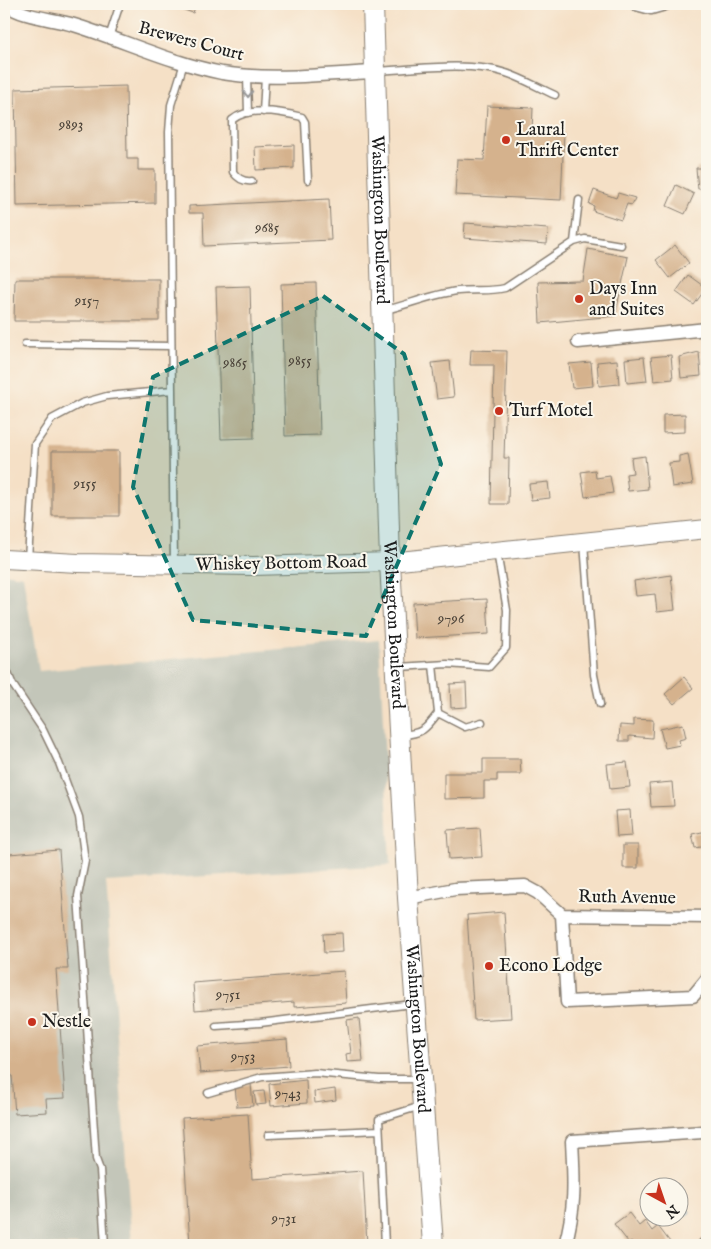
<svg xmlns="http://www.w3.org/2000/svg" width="711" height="1249" viewBox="0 0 711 1249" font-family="'IM FELL English',serif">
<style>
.industrial{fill:#c3c6b9}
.water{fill:#6cc1e9;stroke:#446e82}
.building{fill:#d5b28d}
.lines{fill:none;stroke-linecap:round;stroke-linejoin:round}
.lane-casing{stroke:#887e71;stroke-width:9}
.street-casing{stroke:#887e71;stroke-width:15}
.secondary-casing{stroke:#887e71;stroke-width:20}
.primary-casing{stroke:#887e71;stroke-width:22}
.lane{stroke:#fff;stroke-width:6}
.street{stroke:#fff;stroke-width:12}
.secondary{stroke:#fff;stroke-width:18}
.primary{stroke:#fff;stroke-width:20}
.oneway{stroke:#999}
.marked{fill:#0f766e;fill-opacity:0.2;stroke:#0f766e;stroke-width:4;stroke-dasharray:10 6;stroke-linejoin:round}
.poi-dot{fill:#c8321e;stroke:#fbf7ec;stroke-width:2}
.labels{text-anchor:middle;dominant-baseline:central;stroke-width:4;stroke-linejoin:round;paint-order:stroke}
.number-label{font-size:15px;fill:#4a4238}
.street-label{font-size:18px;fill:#1c1c1c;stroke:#fbf7ec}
.poi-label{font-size:18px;fill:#1c1c1c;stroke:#fbf7ec;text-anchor:start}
</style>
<rect width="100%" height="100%" fill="#fbf7ec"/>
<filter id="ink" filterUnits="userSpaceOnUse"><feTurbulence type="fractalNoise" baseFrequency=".02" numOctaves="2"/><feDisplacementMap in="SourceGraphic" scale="10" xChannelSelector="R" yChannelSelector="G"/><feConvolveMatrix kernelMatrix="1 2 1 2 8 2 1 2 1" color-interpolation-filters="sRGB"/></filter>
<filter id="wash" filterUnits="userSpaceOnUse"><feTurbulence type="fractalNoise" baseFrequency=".0096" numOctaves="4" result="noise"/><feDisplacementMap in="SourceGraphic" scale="20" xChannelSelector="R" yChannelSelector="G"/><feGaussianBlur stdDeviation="1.12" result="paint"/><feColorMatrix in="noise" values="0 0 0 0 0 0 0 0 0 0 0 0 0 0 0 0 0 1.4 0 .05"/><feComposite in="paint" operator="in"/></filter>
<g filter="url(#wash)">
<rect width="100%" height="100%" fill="#f5e0c6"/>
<path class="industrial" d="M4 573 23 576 39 671 379 640 390 865 106 882 132 1245H4Z"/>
<path class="water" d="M679 1197 690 1212 681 1219 679 1216Z"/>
<g id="blocks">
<path class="building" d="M167 4H196L193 13Z
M126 86 127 159H138V170H155V203L17 206 15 89Z
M487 106 533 108 532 131 564 133 561 200 455 195 457 159 484 160Z
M294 145V168L256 170 255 147Z
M696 168H707V188L698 189Z
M676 185 694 194 685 214 667 206Z
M594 190 616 198 618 193 635 198 632 205 627 204 621 220 593 211 594 206 589 204Z
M329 199 331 240 204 246 203 213H189V206Z
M465 223 548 229 547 244 464 238Z
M675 245 689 263 670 278 656 260Z
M588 249 628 257 615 316 540 323 538 282 583 281Z
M688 275 706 288 694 305 676 292Z
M15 279H159V321H14Z
M316 283 320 435 285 436 281 284Z
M250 286 254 438 221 439 216 287Z
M471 350 507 351 504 458H509L508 504H491L494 365H470Z
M699 352 701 376 681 378 679 357Z
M671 355 673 379 654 381 651 357Z
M644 357 647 381 627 383 625 359Z
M617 360 619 384 599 386 597 362Z
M450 361 454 397 437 399 432 363Z
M591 362 593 386 572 388 569 364Z
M685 414V432L663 433V415Z
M52 451H119V516H52Z
M688 454 693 484 672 487 669 463 679 462V456Z
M645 456 648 489 628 491 626 474 633 473 631 458Z
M707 460V472H706L705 461Z
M595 470 596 478 610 476 613 493 585 497 581 472Z
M548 482 550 498 531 500 529 484Z
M671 575 675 610 657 612 655 594 636 596 634 581Z
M487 599 489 634 415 638 413 603Z
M684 677 693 688 674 704 665 694Z
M466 683 467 707 451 708 450 684Z
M634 719 653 720 652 738 629 736V741H619L620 725 634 726Z
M683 724 686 738 679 740 680 745 665 748 660 729Z
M483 759H520L521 774H497V781H484V798L444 799V773H483Z
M627 762 630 787 610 789 607 764Z
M672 782 674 806 651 807 649 784Z
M630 810 632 836 617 837 615 811Z
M480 828 482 857 449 859 447 830Z
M707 831V846L695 848 692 834Z
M4 844H8L9 854 59 850 68 969H56L65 1098 46 1099 47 1112 15 1114 12 1075H4Z
M623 845H638V868H623Z
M504 912 511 1018 474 1020 467 915Z
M342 933 343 952 324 953 323 934Z
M344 971 346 1003 294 1007V1002L195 1010 193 983Z
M359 1018 363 1061 347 1062 346 1054 351 1053 347 1020Z
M287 1039 289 1066 200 1073 197 1046Z
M306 1080 307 1103 271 1106 269 1084Z
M251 1084 253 1106 237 1107 235 1086Z
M335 1089 336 1100 315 1103 314 1092Z
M264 1091 266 1104 256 1105 254 1092Z
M248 1114 252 1179 363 1171 367 1245H190L182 1118Z
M629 1213 639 1226 645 1221 652 1231 658 1226 670 1242 666 1245H635L631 1241 629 1243 614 1224Z"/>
</g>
</g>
<g filter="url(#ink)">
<use href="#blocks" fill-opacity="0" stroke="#887e71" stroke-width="1"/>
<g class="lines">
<g class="lane-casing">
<path id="lane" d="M109 37 120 4
M378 71C416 69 469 61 506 73 522 78 539 88 555 95
M247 76 248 113
M263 112 265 77
M252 181C244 182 238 179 233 172L232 120C249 106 282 112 302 117L305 122 308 180
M574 242 579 200
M386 310C410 304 433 294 458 291 474 289 489 292 505 288L574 242 585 239 621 245
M25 344 171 346
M584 543 594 675 600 704
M28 559 35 444 52 419 82 403 107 396 172 390
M174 564 169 132 171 105 184 63
M4 664 13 685 43 730 59 763 79 817 85 861 78 896 96 1159 100 1170 105 1245
M399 667 447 664 489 667 506 648 507 610 497 552
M438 713 465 727 482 722
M401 735C422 734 426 729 438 713L433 665
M216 1026 260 1023 412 1004
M208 1093 262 1077 315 1073 379 1079H418
M268 1135 379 1130
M385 1245 379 1119 421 1106"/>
</g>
<g class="street-casing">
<path id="street" d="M5 4C25 18 51 18 74 25 123 40 171 63 222 73 273 81 324 74 375 72
M636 4 651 8 665 4
M578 342 707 329
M408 898 455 889 525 886 538 893 562 915 707 917
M562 915 567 1002 693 996 707 979
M565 1245C576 1206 574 1180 572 1141L703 1132
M704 1245 707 1242"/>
</g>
<g class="secondary-casing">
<path id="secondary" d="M4 559 78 563 253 566 390 562 707 529"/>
</g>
<g class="primary-casing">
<g id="primary">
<path id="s1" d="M373 4 390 562 408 898 433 1245"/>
</g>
</g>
<use href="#lane" class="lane"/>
<use href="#street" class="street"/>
<use href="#secondary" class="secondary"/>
<use href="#primary" class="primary"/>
</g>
<defs><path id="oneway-chevron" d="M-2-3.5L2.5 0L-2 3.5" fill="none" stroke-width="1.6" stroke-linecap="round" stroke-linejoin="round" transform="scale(1.25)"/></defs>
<use class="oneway" href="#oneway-chevron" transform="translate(248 94) rotate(89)"/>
</g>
<path class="marked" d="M323 296 404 354 441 464 366 636 193 620 133 487 153 377Z"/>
<g class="poi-dot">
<circle cx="506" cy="140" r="5"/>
<circle cx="579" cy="299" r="5"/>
<circle cx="499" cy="411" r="5"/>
<circle cx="489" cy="966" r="5"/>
<circle cx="32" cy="1022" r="5"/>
</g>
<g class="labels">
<g class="number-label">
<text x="71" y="124">9893</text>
<text x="267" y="227">9685</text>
<text x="87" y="300">9157</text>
<text x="300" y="360">9855</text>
<text x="235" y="362">9865</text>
<text x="85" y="483">9155</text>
<text x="451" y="618">9796</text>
<text x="228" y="994">9751</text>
<text x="243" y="1056">9753</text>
<text x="288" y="1093">9743</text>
<text x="284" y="1218">9731</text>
</g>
<g class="street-label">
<text transform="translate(191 42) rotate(15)">Brewers Court</text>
<text stroke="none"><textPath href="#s1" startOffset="216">Washington Boulevard</textPath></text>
<text transform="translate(281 564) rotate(-1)">Whiskey Bottom Road</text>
<text stroke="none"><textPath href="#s1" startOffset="621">Washington Boulevard</textPath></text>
<text transform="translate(627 898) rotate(1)">Ruth Avenue</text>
<text stroke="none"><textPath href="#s1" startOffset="1026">Washington Boulevard</textPath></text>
</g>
<g class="poi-label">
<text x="516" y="130">Laural<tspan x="516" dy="21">Thrift Center</tspan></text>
<text x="589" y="289">Days Inn<tspan x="589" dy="21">and Suites</tspan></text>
<text x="509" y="411">Turf Motel</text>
<text x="499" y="966">Econo Lodge</text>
<text x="42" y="1022">Nestle</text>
</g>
</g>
<rect width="711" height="1249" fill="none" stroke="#fbf7ec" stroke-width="20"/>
<g transform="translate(664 1202) rotate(140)"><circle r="24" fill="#fbf7ec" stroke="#a29f99"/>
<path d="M0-4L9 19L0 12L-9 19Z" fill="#c8321e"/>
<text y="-8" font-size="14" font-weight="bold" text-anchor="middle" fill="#1c1c1c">N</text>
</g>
</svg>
